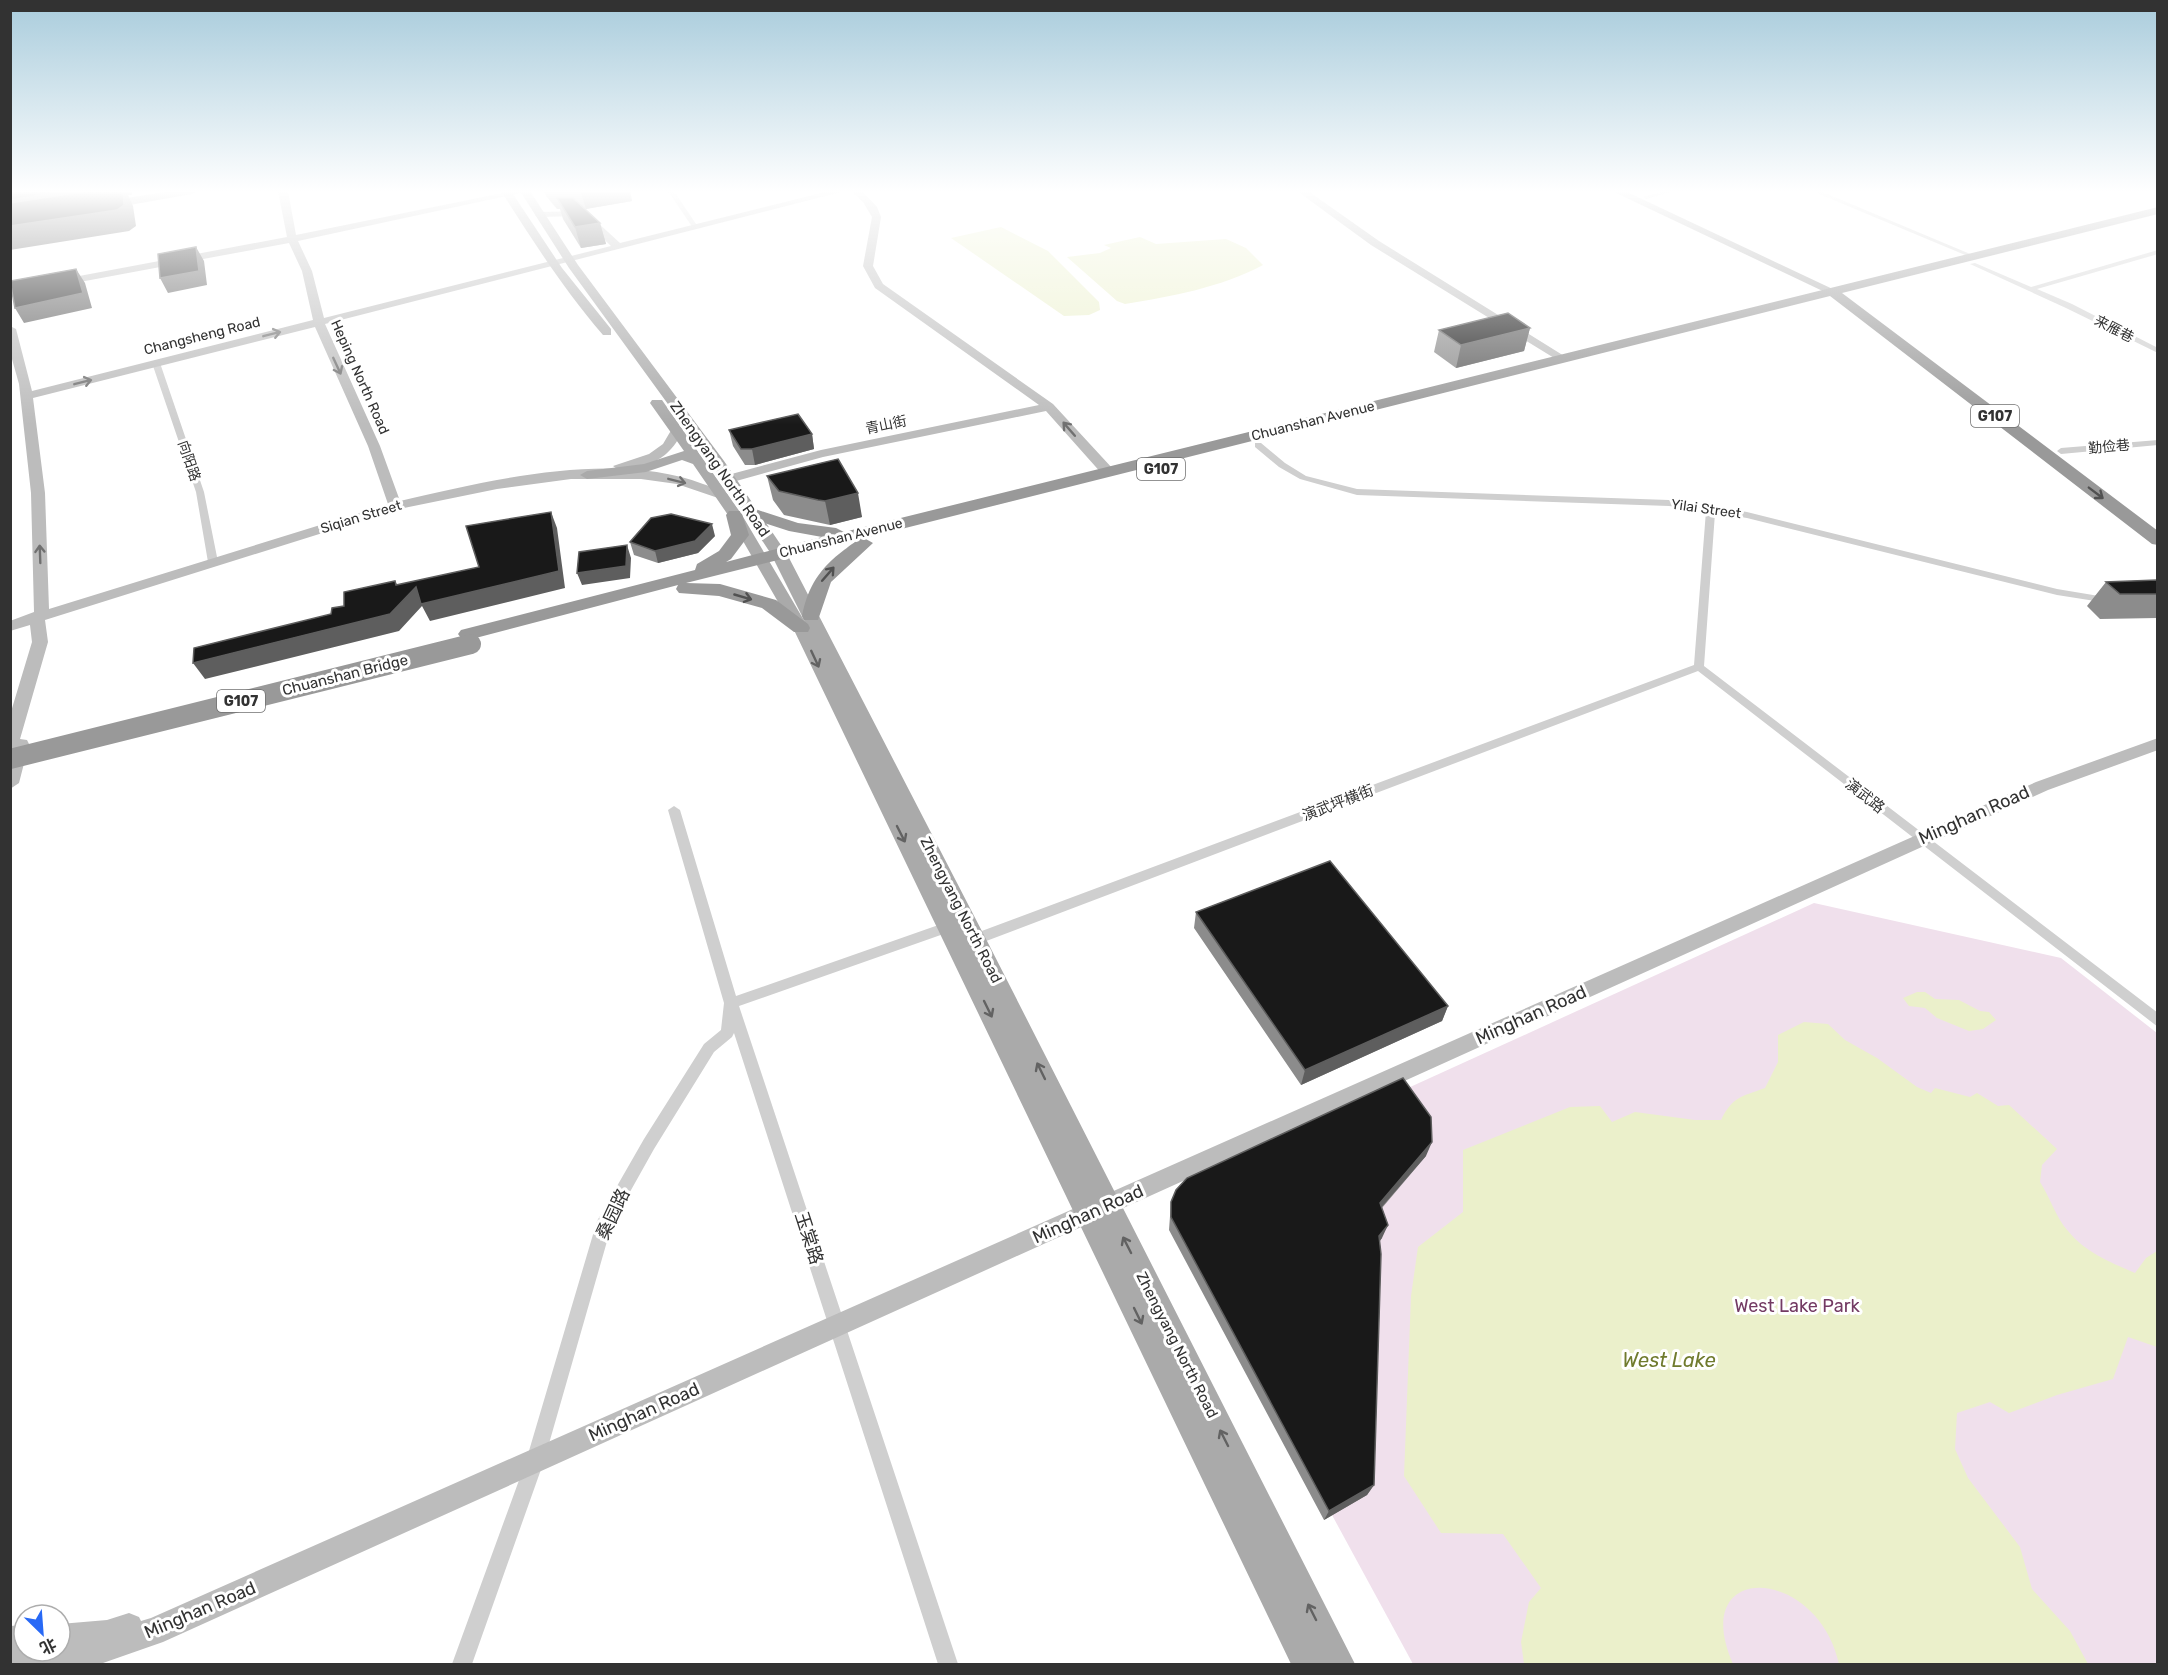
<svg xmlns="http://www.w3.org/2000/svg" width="2168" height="1675" viewBox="0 0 2168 1675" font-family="Rubik,'Noto Sans SC',sans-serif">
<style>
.green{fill:#f0e0ec}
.water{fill:#ebf0cb}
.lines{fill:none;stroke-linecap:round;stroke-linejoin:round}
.street{fill:#cfcfcf;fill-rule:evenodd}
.secondary{fill:#bcbcbc;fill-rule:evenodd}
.primary{fill:#aaa;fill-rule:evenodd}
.highway{fill:#999;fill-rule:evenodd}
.highway-bridge{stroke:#999;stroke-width:20}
.wall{fill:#8c8c8c}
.shaded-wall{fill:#5e5e5e}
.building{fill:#191919;stroke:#5e5e5e;stroke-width:1.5}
.oneway{stroke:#707070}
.oneway2{stroke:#515151}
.oneway3{stroke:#626262}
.labels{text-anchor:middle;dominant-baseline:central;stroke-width:6;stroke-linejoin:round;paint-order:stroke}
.far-street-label{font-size:14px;fill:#323232;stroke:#fff}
.shield{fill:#fff;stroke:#707070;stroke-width:1.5}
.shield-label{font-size:14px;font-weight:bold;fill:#323232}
.street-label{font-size:15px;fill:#323232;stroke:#fff}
.near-street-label{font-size:18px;fill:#323232;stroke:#fff}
.near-park-label{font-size:18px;fill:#733a63;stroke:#fff}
.near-water-label{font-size:20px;font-style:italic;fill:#707b2e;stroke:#fff}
</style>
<rect width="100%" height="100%" fill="#fff"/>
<path class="green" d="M1814 903 2061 958 2157 1033V1664H1413L1332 1515 1374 1216 1397 1093Z"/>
<path class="water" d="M1001 227 1048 251 1099 302 1100 310 1089 315 1064 316 951 238Z
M1140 237 1156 244 1226 239 1246 248 1263 265C1219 288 1173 296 1125 304L1117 301 1067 257 1100 253 1111 248 1104 245Z
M1917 992H1925L1935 999 1959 1000 1980 1011 1989 1012 1996 1020 1983 1029 1969 1031 1937 1018 1925 1008 1909 1006 1903 998Z
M1804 1022 1828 1024 1845 1040 1877 1058 1917 1087 1931 1093 1935 1088 1970 1097 1977 1093 1998 1106 2009 1105 2057 1149 2042 1165 2040 1182C2050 1197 2056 1218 2068 1231 2086 1253 2110 1262 2135 1273L2146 1258 2157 1251V1347L2128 1337 2113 1379 2057 1395 2009 1413 1990 1402 1957 1413 1955 1449 1968 1478 2020 1547 2032 1589 2070 1631 2088 1664H1839C1817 1565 1687 1560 1733 1664H1524L1521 1642 1529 1602 1541 1588 1503 1534 1441 1533 1404 1476 1411 1296 1418 1247 1463 1212V1150L1570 1107 1600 1106 1612 1122 1635 1112 1695 1120H1721C1733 1096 1741 1097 1765 1088L1778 1062V1035Z"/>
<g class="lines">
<path class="street" d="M668 191H674L698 227 697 228H693Z
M1664 191H1675L1646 199 1643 197Z
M1812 191H1820L1975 256 1970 257Z
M2158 250V254L2037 289 2072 304 2158 348V353L2066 308 1970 264 1975 263 2031 287Z
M153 361 160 363 204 492 218 562 216 564 213 565 208 562 196 492 152 363Z
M2158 440V445L2061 454 2057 451 2061 448Z
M1255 443H1261L1285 463 1306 476 1357 489 1669 500 1747 512 2057 589 2111 598 2113 600 2108 603 2057 595 1747 518 1715 513 1704 666 2158 1013V1027L1698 671 981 943 976 944 971 943 970 939 971 935 1694 665 1706 511 1669 506 1357 495 1300 479 1279 467 1255 447Z
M674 806 680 810 736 996 947 922 952 923 953 927 952 931 739 1006 958 1664H938L734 1033 732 1037 714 1052 654 1149 612 1224 544 1461 472 1664H452L526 1461 597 1221 644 1139 704 1044 721 1030 724 1003 668 810Z"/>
<path class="secondary" d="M278 191H288L296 235 512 191H530L298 241 312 271 324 318 611 246 580 216 537 217 535 215 540 212 585 211 620 243 829 191H845L325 324 380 446 400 501C491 480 613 450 703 484 711 487 722 489 728 495L721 499 677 484 641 479H571L497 489 399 509 45 620 48 642 20 739 27 740 29 744 19 783 10 789V715L32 642 30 625 10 631V621L34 612 31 493 19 384 10 352V326L16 329 32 391 313 320 302 271 289 243 10 295V289L287 237ZM315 327 368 446 388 504 49 609 45 493 33 398Z
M851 191H862L877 207 881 217 873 266 883 284 1053 404 1113 469V475H1103L1046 411 823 457 729 483 724 482V476L821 450 1039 405 875 288 863 266 872 217 863 202Z
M1297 191H1308L1379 241 1569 359 1559 361 1371 245Z
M677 426 683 430C679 439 674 447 666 454 656 463 624 477 613 466L649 454 663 444 673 427Z
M2158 738V750L2048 790 163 1642 103 1663 10 1664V1626L24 1625V1651H60V1624L107 1620 129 1613 139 1617 141 1621 151 1618 2036 782Z"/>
<path class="primary" d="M501 191H511L562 268 611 329V335H603C564 290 533 241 501 191Z
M520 191H530L578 265 724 461 787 554 986 939 1355 1664H1291L793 628 728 515 693 464 682 460 646 472 587 479 580 475 587 471 644 464 684 451 650 403 652 400H662L742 515 805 622 771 554 713 466 569 268Z
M1612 191H1625L1839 292 1829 294Z"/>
<path class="highway" d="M171 191H198L192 194 101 210 95 206 101 202Z
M2158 207V214L1842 293 2158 531V545L2152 544 1830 296 686 583 720 584 776 600 808 624 810 628 808 632H794L762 608 719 596 679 593 676 589 678 585 468 640 461 638 458 634 461 630 695 570 697 564 719 551 731 535 726 515 729 511H741L749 535 731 559 726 562 822 537 789 531 749 518 746 514 755 509 798 523 836 528 844 532Z
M864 538 873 543 831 582 818 620H804L802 616C808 586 820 568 844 550 851 545 856 540 864 538Z"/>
<path class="highway-bridge" d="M10 759 471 644"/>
</g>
<path class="wall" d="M544 191H630L632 201 585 209 600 223 606 244 581 248 563 219 560 209H557L546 196Z
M1530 328 1524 351 1456 368 1434 352 1439 330Z
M729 430 812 434 814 449 755 465H745L733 446Z
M838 459 862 517 830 525 784 515 773 500 767 476Z
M715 536 698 553 658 563 634 555 630 542Z
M2157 580V618L2100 619 2087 606 2106 582Z
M1196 912 1448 1006 1442 1021 1301 1085 1194 928Z
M1426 1156 1382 1208V1238L1379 1242 1374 1485 1367 1495 1324 1520 1169 1230 1171 1202Z"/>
<path class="shaded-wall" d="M66 191H139L132 192V195H128L133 206 136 226 129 231 10 250V200Z
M588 191H630L632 201 586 209 581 192Z
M600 223 606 244 581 248 575 227Z
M196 247 204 261 207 285 168 293 160 278Z
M76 269 85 283 92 308 24 323 15 308Z
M1530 328 1524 351 1456 368 1461 345Z
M812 434 814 449 755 465 752 449Z
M858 493 862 517 830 525 825 501Z
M551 512 557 528 565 588 430 621 422 606 399 631 205 679 193 663 390 614 396 585 395 581 404 598 416 587 559 571Z
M712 524 715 536 698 553 658 563 655 551Z
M627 545 631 558 630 578 582 585 577 573Z
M1448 1006 1442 1021 1301 1085 1305 1070Z
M1432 1142 1426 1156 1374 1216 1380 1203Z
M1388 1225 1382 1238 1373 1250 1379 1236Z
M1374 1485 1367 1495 1324 1520 1329 1511Z"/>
<path class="building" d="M10 191H66L10 200Z
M88 191H123L124 205 117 210 10 226V203Z
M550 191H588L581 192H551Z
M557 198H573L600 223 575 227Z
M196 247 199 271 160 278 158 254Z
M76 269 83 293 15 308 10 281Z
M1508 313 1530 328 1461 345 1439 330Z
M798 414 812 434 752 449H741L729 430Z
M838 459 858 493 825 501 818 500 779 491 767 476Z
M551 512 559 571 421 604 416 587 390 614 193 663 194 648 331 614 332 608 344 606V592L395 581 396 585 479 567 466 526Z
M671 514 712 524 695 541 655 551 630 542 651 518Z
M627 545 626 566 577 573 579 552Z
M2157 580V594H2120L2106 582Z
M1330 861 1448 1006 1305 1070 1196 912Z
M1403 1078 1431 1117 1432 1142 1380 1203 1388 1225 1379 1236 1381 1254 1374 1485 1329 1511 1171 1217V1202L1176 1190 1187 1178Z"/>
<defs><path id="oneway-shaft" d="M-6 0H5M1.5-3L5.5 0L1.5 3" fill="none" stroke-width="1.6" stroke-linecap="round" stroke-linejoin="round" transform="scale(1.5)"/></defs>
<g class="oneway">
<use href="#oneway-shaft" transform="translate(272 334) rotate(-14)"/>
<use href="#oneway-shaft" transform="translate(337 366) rotate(65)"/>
<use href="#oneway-shaft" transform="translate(83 382) rotate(-14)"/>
<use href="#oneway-shaft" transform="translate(1069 429) rotate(-131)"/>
<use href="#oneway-shaft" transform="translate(677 481) rotate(14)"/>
<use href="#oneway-shaft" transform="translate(40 554) rotate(-92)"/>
</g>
<g class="oneway2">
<use href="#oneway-shaft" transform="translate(2096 493) rotate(37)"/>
<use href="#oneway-shaft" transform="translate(828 574) rotate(-49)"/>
<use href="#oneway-shaft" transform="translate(743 597) rotate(16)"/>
</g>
<g class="oneway3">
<use href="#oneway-shaft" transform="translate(815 659) rotate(65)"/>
<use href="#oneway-shaft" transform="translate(901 834) rotate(63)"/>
<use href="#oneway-shaft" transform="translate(988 1009) rotate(64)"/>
<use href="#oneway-shaft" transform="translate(1041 1071) rotate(-116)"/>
<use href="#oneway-shaft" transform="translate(1127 1245) rotate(-117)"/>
<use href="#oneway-shaft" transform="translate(1138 1316) rotate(64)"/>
<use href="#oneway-shaft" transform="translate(1224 1438) rotate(-117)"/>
<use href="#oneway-shaft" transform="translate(1312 1612) rotate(-117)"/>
</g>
<linearGradient id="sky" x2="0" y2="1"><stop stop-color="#a9ccdc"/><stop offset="0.45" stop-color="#fff"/><stop offset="1" stop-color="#fff" stop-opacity="0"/></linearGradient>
<rect width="2168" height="425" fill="url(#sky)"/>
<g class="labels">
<g class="far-street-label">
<text transform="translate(2114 329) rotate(27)">来雁巷</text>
<text transform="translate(202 336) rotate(-14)">Changsheng Road</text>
<text transform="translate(360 377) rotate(66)">Heping North Road</text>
<text transform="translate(1313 421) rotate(-14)">Chuanshan Avenue</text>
<text transform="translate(886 425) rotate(-12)">青山街</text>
<text transform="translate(2109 447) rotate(-5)">勤俭巷</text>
<text transform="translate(189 461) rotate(71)">向阳路</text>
<text transform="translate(1706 509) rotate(8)">Yilai Street</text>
<text transform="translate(361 517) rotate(-17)">Siqian Street</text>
<text transform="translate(841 538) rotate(-14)">Chuanshan Avenue</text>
</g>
<g class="shield">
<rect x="1971" y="405" width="48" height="22" rx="4.5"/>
<rect x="1137" y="458" width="48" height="22" rx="4.5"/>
<rect x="217" y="690" width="48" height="22" rx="4.5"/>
</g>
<g class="shield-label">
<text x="1995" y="416">G107</text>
<text x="1161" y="469">G107</text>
<text x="241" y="701">G107</text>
</g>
<g class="street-label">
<text transform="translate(720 469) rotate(55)">Zhengyang North Road</text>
<text transform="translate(345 675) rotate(-14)">Chuanshan Bridge</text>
<text transform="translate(1865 796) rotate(38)">演武路</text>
<text transform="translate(1338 803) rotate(-21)">演武坪横街</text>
<text transform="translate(961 910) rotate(63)">Zhengyang North Road</text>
<text transform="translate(1177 1345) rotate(63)">Zhengyang North Road</text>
</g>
<g class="near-street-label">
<text transform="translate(1974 815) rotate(-24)">Minghan Road</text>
<text transform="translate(1531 1015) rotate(-24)">Minghan Road</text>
<text transform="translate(613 1214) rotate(-65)">桑园路</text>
<text transform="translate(1088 1214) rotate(-24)">Minghan Road</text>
<text transform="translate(809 1238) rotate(72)">玉棠路</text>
<text transform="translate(644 1412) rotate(-24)">Minghan Road</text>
<text transform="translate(200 1610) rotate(-23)">Minghan Road</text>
</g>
<g class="near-park-label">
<text x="1797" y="1306">West Lake Park</text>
</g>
<g class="near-water-label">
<text x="1669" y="1360">West Lake</text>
</g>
</g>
<rect width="2168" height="1675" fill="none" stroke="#323232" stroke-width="24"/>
<g transform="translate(42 1633) rotate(155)"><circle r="28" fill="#ffffff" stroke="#adadad" stroke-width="1.5"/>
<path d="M0-4.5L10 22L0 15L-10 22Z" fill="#2869f6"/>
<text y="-9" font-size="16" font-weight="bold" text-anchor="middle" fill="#323232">北</text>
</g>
</svg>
